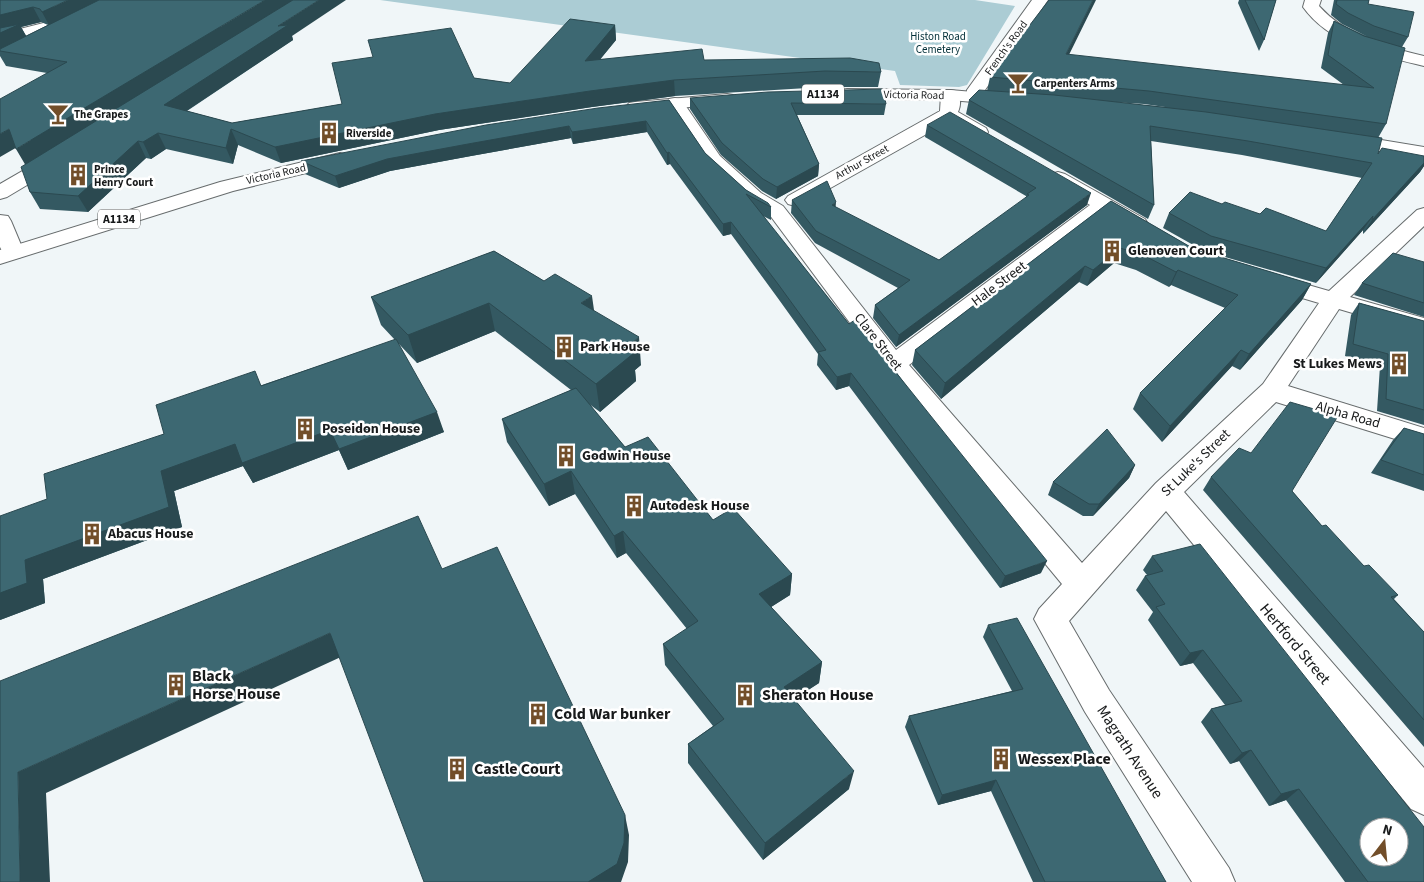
<svg xmlns="http://www.w3.org/2000/svg" width="1424" height="882" viewBox="0 0 1424 882" font-family="'Source Sans 3',sans-serif">
<style>
.green{fill:#abccd4}
.lines{fill:none;stroke-linecap:round;stroke-linejoin:round}
.minor-casing{stroke:#676c6d;stroke-width:2}
.secondary-casing{stroke:#676c6d;stroke-width:2}
.primary-casing{stroke:#676c6d;stroke-width:2}
.minor{fill:#fff;fill-rule:evenodd}
.secondary{fill:#fff;fill-rule:evenodd}
.primary{fill:#fff;fill-rule:evenodd}
.wall{fill:#345962;fill-rule:evenodd}
.shaded-wall{fill:#2b4950}
.building{fill:#3d6872;stroke:#2b4950;fill-rule:evenodd}
.labels{text-anchor:middle;dominant-baseline:central;stroke-width:5;stroke-linejoin:round;paint-order:stroke}
.far-park-label{font-size:11px;fill:#032f38;stroke:#fff}
.far-street-label{font-size:11px;fill:#181a1b;stroke:#fff}
.far-poi-label{font-size:11px;font-weight:bold;fill:#181a1b;stroke:#fff;text-anchor:start}
.shield{fill:#fff;stroke:#5d5f5f;stroke-width:1}
.shield-label{font-size:12px;font-weight:bold;fill:#181a1b}
.poi-label{font-size:14px;font-weight:bold;fill:#181a1b;stroke:#fff;text-anchor:start}
.street-label{font-size:14px;fill:#181a1b;stroke:#fff}
.near-street-label{font-size:16px;fill:#181a1b;stroke:#fff}
.near-poi-label{font-size:16px;font-weight:bold;fill:#181a1b;stroke:#fff;text-anchor:start}
</style>
<rect width="100%" height="100%" fill="#f0f6f8"/>
<path class="green" d="M380 0H975L1015 6 967 85 959 87 900 85 895 71Z"/>
<g class="lines">
<g class="minor-casing">
<path id="minor" d="M1032 0H1048L985 90 981 101 975 102 969 101 966 97 967 90Z
M1305 0H1321L1319 6C1346 36 1386 47 1424 56V66C1382 56 1330 45 1303 7Z
M79 14 85 16 87 19 85 22 0 44V34Z
M950 90 956 91C961 97 961 105 958 112L986 128 988 132 986 136C972 139 960 128 948 122L802 204 795 206 788 204 785 200 788 196 940 111 941 95 944 91Z
M675 98 681 99 720 156 761 193 783 206 896 350 1090 205 1051 182 1048 178 1051 174 1058 172 1065 174 1145 219 1148 224 1145 229C1130 232 1118 222 1105 214L909 365 1082 563 1156 483 1263 384 1319 303 1262 286 1258 281 1262 276 1270 274 1329 291 1417 210 1424 208V226L1350 297 1424 318V334L1339 309 1288 386 1424 428V448L1276 402 1184 492 1424 768V815L1411 809 1166 511 1069 621 1109 690 1229 868 1235 882H1192L1085 712 1034 619 1039 609 1062 584 885 370 769 214 747 201 706 164 666 103 669 99Z"/>
</g>
<g class="secondary-casing">
<path id="secondary" d="M57 153 64 155 67 159 64 163 7 197 0 199V184L50 155Z
M0 215 8 216 11 221 24 252 21 257 13 259 5 257 0 247Z"/>
</g>
<g class="primary-casing">
<path id="primary" d="M847 89 950 90 1009 95 1015 96 1018 100 1015 104 1009 105 950 100 841 98 838 94 841 90Z
M727 94 733 95 736 99 733 103 635 112 629 111 626 107 629 103 635 102Z
M1345 134 1424 147V159L1338 144 1335 140 1338 136Z
M340 153 347 155 350 159 347 163 233 191 0 264V250L220 182Z"/>
</g>
<use href="#minor" class="minor"/>
<use href="#secondary" class="secondary"/>
<use href="#primary" class="primary"/>
</g>
<path class="wall" d="M0 0 292 36 293 40 187 111 232 123 342 104 474 78 510 83 615 25 616 40 600 59 704 60 881 72 878 87H824L675 96 592 107 439 130 281 163 238 145 233 164 166 149 151 159 146 158 88 212 40 209 30 192 25 165 47 73 6 66 0 56ZM41 22 48 25 26 36 21 27Z
M1239 0H1276L1264 40 1259 51 1238 3Z
M1334 0H1369L1368 4 1408 37 1402 47 1386 124 1378 138V154L1424 156V166L1420 172 1363 234V230L1316 283 1204 251 1163 228 1169 213 1222 204 1260 214 1326 231 1362 178 1242 155 1151 141 1154 205 1148 219 966 114 969 100 987 91 990 77 1069 55 1344 85 1321 68 1328 33 1334 21 1368 37 1342 24 1331 15ZM1112 102 1144 104 1165 107Z
M690 98 886 104 884 115H797L819 164 818 176 776 199 762 191 721 155 690 109Z
M669 100 705 153 746 190 771 207V220L763 216 849 324 897 371V373L1041 573 1000 588 849 386 836 390 817 365 818 354 777 297 731 234 723 236 670 164 667 165 647 132 573 144 571 138 471 156 390 171 339 188 305 174 301 161Z
M927 125 1087 205 896 347 873 318 875 305 898 288 815 243 791 213 792 200 836 208 939 260 1026 198V196L925 137Z
M1111 201 1194 249 1311 284 1302 300 1240 370 1232 366 1162 442 1133 409 1140 393 1225 308 1171 285 1169 287 1136 270 1114 263 1087 286 1079 282 941 399 912 365 915 350Z
M494 251 594 311 641 365 635 370 636 381 600 412 589 404 625 447 713 520 792 574 790 595 771 607 822 662 819 683 794 699 849 789 763 860 688 763V744L713 726 665 665 663 644 687 629 626 553 617 558 575 494 549 506 507 442 502 419 571 390 495 331 417 363 398 343 444 432 348 470 339 450 253 483 243 466 174 491 182 527 43 579 45 603 0 620 47 499 164 434 262 385 395 340 381 325 371 297Z
M1424 262V317L1354 295 1362 283Z
M1359 303 1424 321V425L1377 411 1380 366 1345 356 1351 315Z
M1404 428 1424 434V491L1371 473 1393 440Z
M1135 465 1129 478 1093 516H1083L1048 495 1053 482Z
M1211 477 1292 491 1322 526 1364 566 1398 595 1394 599 1424 632V747L1203 490Z
M1152 556 1424 882H1345L1286 800 1269 806 1239 761 1230 764 1201 722 1211 709 1225 705 1193 663 1180 666 1148 620 1153 612 1136 590 1145 576 1147 575 1143 570Z
M988 625 1166 882H1033L991 791 938 805 905 727 909 716 1012 691 983 637Z"/>
<path class="shaded-wall" d="M68 0H104L50 27 42 12Z
M265 0H294L26 166 16 149Z
M319 0H346L292 36 293 40 171 121 164 105 278 26Z
M1093 0H1096L1063 67 1066 54Z
M33 7 41 22 21 27 28 39 0 51V15Z
M615 25 616 40 586 77 585 61Z
M674 80 675 96 592 107 439 130 281 163 275 147 435 114 590 91Z
M646 121 647 132 573 144 572 132Z
M569 126 571 138 471 156 390 171 339 188 335 176 387 159 468 144Z
M9 129 19 146 0 157V134Z
M231 129 238 145 233 164 226 148Z
M158 133 166 149 151 159 143 142Z
M138 141 146 158 88 212 78 196Z
M669 152 670 164 667 165V153Z
M1424 163V166L1420 172 1363 234 1372 220Z
M819 164 818 176 776 199 777 187Z
M1091 193 1087 205 896 347 899 335Z
M836 202 835 215 832 205Z
M1373 216 1363 230 1316 283 1326 268Z
M731 222V234L723 236V224Z
M1120 248 1114 263 1087 286 1093 270Z
M1085 266 1079 282 941 399 945 383Z
M1178 270 1171 285 1169 287 1176 272Z
M1311 284 1302 300 1240 370 1249 354Z
M592 296 596 324 581 303Z
M489 303 495 331 417 363 408 335Z
M639 337 641 365 635 370 636 381 600 412 596 384 625 349Z
M1241 350 1232 366 1162 442 1170 426Z
M851 373 849 386 836 390 837 377Z
M437 412 444 432 348 470 339 450 253 483 243 466 174 491 182 527 43 579 45 603 0 620V593L25 560 161 471 235 444 330 430Z
M1135 465 1129 478 1093 516 1099 504Z
M571 471 575 494 549 506 544 484Z
M623 531 626 553 617 558 614 536Z
M1047 561 1041 573 1000 588 1005 576Z
M792 574 790 595 757 616 759 594Z
M330 633 343 656 46 793 50 882H20L18 772Z
M1203 650 1193 663 1180 666 1190 653Z
M822 662 819 683 782 707 784 687Z
M1251 750 1239 761 1230 764 1242 753Z
M854 771 849 789 763 860 765 843Z
M996 780 991 791 938 805 942 795Z
M1299 789 1286 800 1269 806 1281 794Z
M625 815 629 835 628 862 621 882H588Z"/>
<path class="building" d="M0 0H68L42 12 40 9 33 7 0 15Z
M99 0H265L16 149 9 129 0 134V99L67 62 0 51V49Z
M293 0H319L278 26 288 25 164 105 232 123 342 104 332 63 373 57 368 40 451 28 474 78 510 83 570 19 615 25 585 61 702 49 704 60 850 58 879 63 881 72 825 71 674 80 590 91 435 114 275 147 231 129 226 148 158 133 143 142 138 141 78 196 30 192 21 167Z
M1049 0H1093L1066 54 1374 88 1328 55 1334 21 1364 36 1405 48 1386 124 1149 91 990 77Z
M1245 0H1276L1264 40Z
M1337 0H1369L1368 4 1414 12 1408 37 1374 26 1348 13 1336 4Z
M20 24 0 33V28Z
M883 89 886 104 791 103 819 164 777 187 763 179 722 143 690 98 768 92Z
M979 90 1054 95 1206 112 1382 138 1378 154 1382 148 1424 156V163L1372 220 1373 216 1326 268 1211 236 1169 213 1190 192 1222 204 1225 202 1260 214 1266 208 1326 231 1372 163 1248 141 1150 126 1154 205 969 100Z
M669 100 705 153 746 190 768 203 771 207 746 194 849 324 856 319 897 371 894 370 1047 561 1005 576 851 373 837 377 818 352 826 350 778 284 731 222 723 224 669 152 667 153 646 121 572 132 569 126 468 144 387 159 335 176 301 161 486 125 598 108Z
M950 112 1091 193 899 335 875 305 910 280 816 231 792 200 827 181 836 202 832 205 939 260 1029 195 1027 194 1036 188 927 125Z
M1111 201 1194 249 1311 284 1249 354 1241 350 1170 426 1140 393 1238 295 1178 270 1176 272 1143 255 1120 248 1093 270 1085 266 945 383 915 350Z
M494 251 544 281 555 274 592 296 581 303 639 337 625 349 634 353 596 384 489 303 408 335 371 297Z
M1393 253 1424 262V303L1362 283Z
M1359 303 1424 321V410L1386 399 1388 354 1353 344Z
M396 339 437 412 339 449 330 430 242 463 235 444 161 471 169 507 25 560 27 583 0 593V516L47 499 44 474 164 434 156 405 255 371 261 386Z
M576 388 625 447 648 437 713 520 733 508 792 574 759 594 822 662 784 687 854 771 765 843 688 744 724 719 663 644 698 621 623 531 614 536 571 471 544 484 502 419Z
M1290 402 1338 416 1292 491 1322 526 1326 525 1364 566 1369 565 1398 595 1391 597 1424 632V720L1211 477 1239 448 1251 453Z
M1404 428 1424 434V475L1381 460Z
M1107 429 1135 465 1099 504H1089L1053 482Z
M418 516 442 569 497 547 625 815 624 843 617 864 588 882H424L330 633 18 772 20 882H0V681Z
M1200 544 1424 827V882H1368L1299 789 1281 794 1251 750 1242 753 1211 709 1242 701 1203 650 1190 653 1156 607 1165 604 1145 576 1163 571 1152 556ZM1369 827H1399V857H1369Z
M1017 618 1166 882H1045L996 780 942 795 909 716 1023 689 988 625Z"/>
<defs>
<g id="bar-bare" transform="scale(1.725)"><path d="M-6-5H6L.8 .8V4.5H3.5V6h-7V4.5H-.8V.8Z" fill="#724e29" stroke="#fff" stroke-width="2.5" paint-order="stroke"/></g>
<g id="building-bare" transform="scale(1.725)"><path d="M-4-6H4V6H1V3H-1V6H-4ZM-2.5-4.3h1.7v1.8h-1.7ZM.8-4.3h1.7v1.8H.8ZM-2.5-1h1.7V.8h-1.7ZM.8-1h1.7V.8H.8Z" fill="#724e29" stroke="#fff" stroke-width="2.5" paint-order="stroke"/></g>
</defs>
<g fill-rule="evenodd">
<use href="#bar-bare" x="1018" y="83"/>
<use href="#bar-bare" x="58" y="114"/>
<use href="#building-bare" x="329" y="133"/>
<use href="#building-bare" x="78" y="175"/>
<use href="#building-bare" x="1112" y="251"/>
<use href="#building-bare" x="564" y="347"/>
<use href="#building-bare" x="1399" y="364"/>
<use href="#building-bare" x="305" y="429"/>
<use href="#building-bare" x="566" y="456"/>
<use href="#building-bare" x="634" y="506"/>
<use href="#building-bare" x="92" y="534"/>
<use href="#building-bare" x="176" y="685"/>
<use href="#building-bare" x="745" y="695"/>
<use href="#building-bare" x="538" y="714"/>
<use href="#building-bare" x="1001" y="759"/>
<use href="#building-bare" x="457" y="769"/>
</g>
<g class="labels">
<g class="far-park-label">
<text x="938" y="36">Histon Road<tspan x="938" dy="13">Cemetery</tspan></text>
</g>
<g class="far-street-label">
<text transform="translate(1006 48) rotate(-54)">French's Road</text>
<text transform="translate(914 95) rotate(1)">Victoria Road</text>
<text transform="translate(862 162) rotate(-29)">Arthur Street</text>
<text transform="translate(276 174) rotate(-13)">Victoria Road</text>
</g>
<g class="far-poi-label">
<text x="1034" y="83">Carpenters Arms</text>
<text x="74" y="114">The Grapes</text>
<text x="346" y="133">Riverside</text>
<text x="94" y="169">Prince<tspan x="94" dy="13">Henry Court</tspan></text>
</g>
<g class="shield">
<rect x="802" y="84.5" width="42" height="19" rx="4"/>
<rect x="98" y="209.5" width="42" height="19" rx="4"/>
</g>
<g class="shield-label">
<text x="823" y="94">A1134</text>
<text x="119" y="219">A1134</text>
</g>
<g class="poi-label">
<text x="1128" y="251">Glenoven Court</text>
<text x="580" y="347">Park House</text>
<text x="1382" y="364" text-anchor="end">St Lukes Mews</text>
<text x="322" y="429">Poseidon House</text>
<text x="582" y="456">Godwin House</text>
<text x="650" y="506">Autodesk House</text>
<text x="108" y="534">Abacus House</text>
</g>
<g class="street-label">
<text transform="translate(999 284) rotate(-37)">Hale Street</text>
<text transform="translate(878 342) rotate(52)">Clare Street</text>
<text transform="translate(1348 415) rotate(16)">Alpha Road</text>
<text transform="translate(1196 463) rotate(-44)">St Luke's Street</text>
</g>
<g class="near-street-label">
<text transform="translate(1295 644) rotate(50)">Hertford Street</text>
<text transform="translate(1130 752) rotate(57)">Magrath Avenue</text>
</g>
<g class="near-poi-label">
<text x="192" y="676">Black<tspan x="192" dy="18">Horse House</tspan></text>
<text x="762" y="695">Sheraton House</text>
<text x="554" y="714">Cold War bunker</text>
<text x="1018" y="759">Wessex Place</text>
<text x="474" y="769">Castle Court</text>
</g>
</g>
<g transform="translate(1384 842) rotate(16)"><circle r="24" fill="#ffffff" stroke="#a3a3a4"/>
<path d="M0-4L9 19L0 12L-9 19Z" fill="#724e29"/>
<text y="-8" font-size="14" font-weight="bold" text-anchor="middle" fill="#181a1b">N</text>
</g>
</svg>
